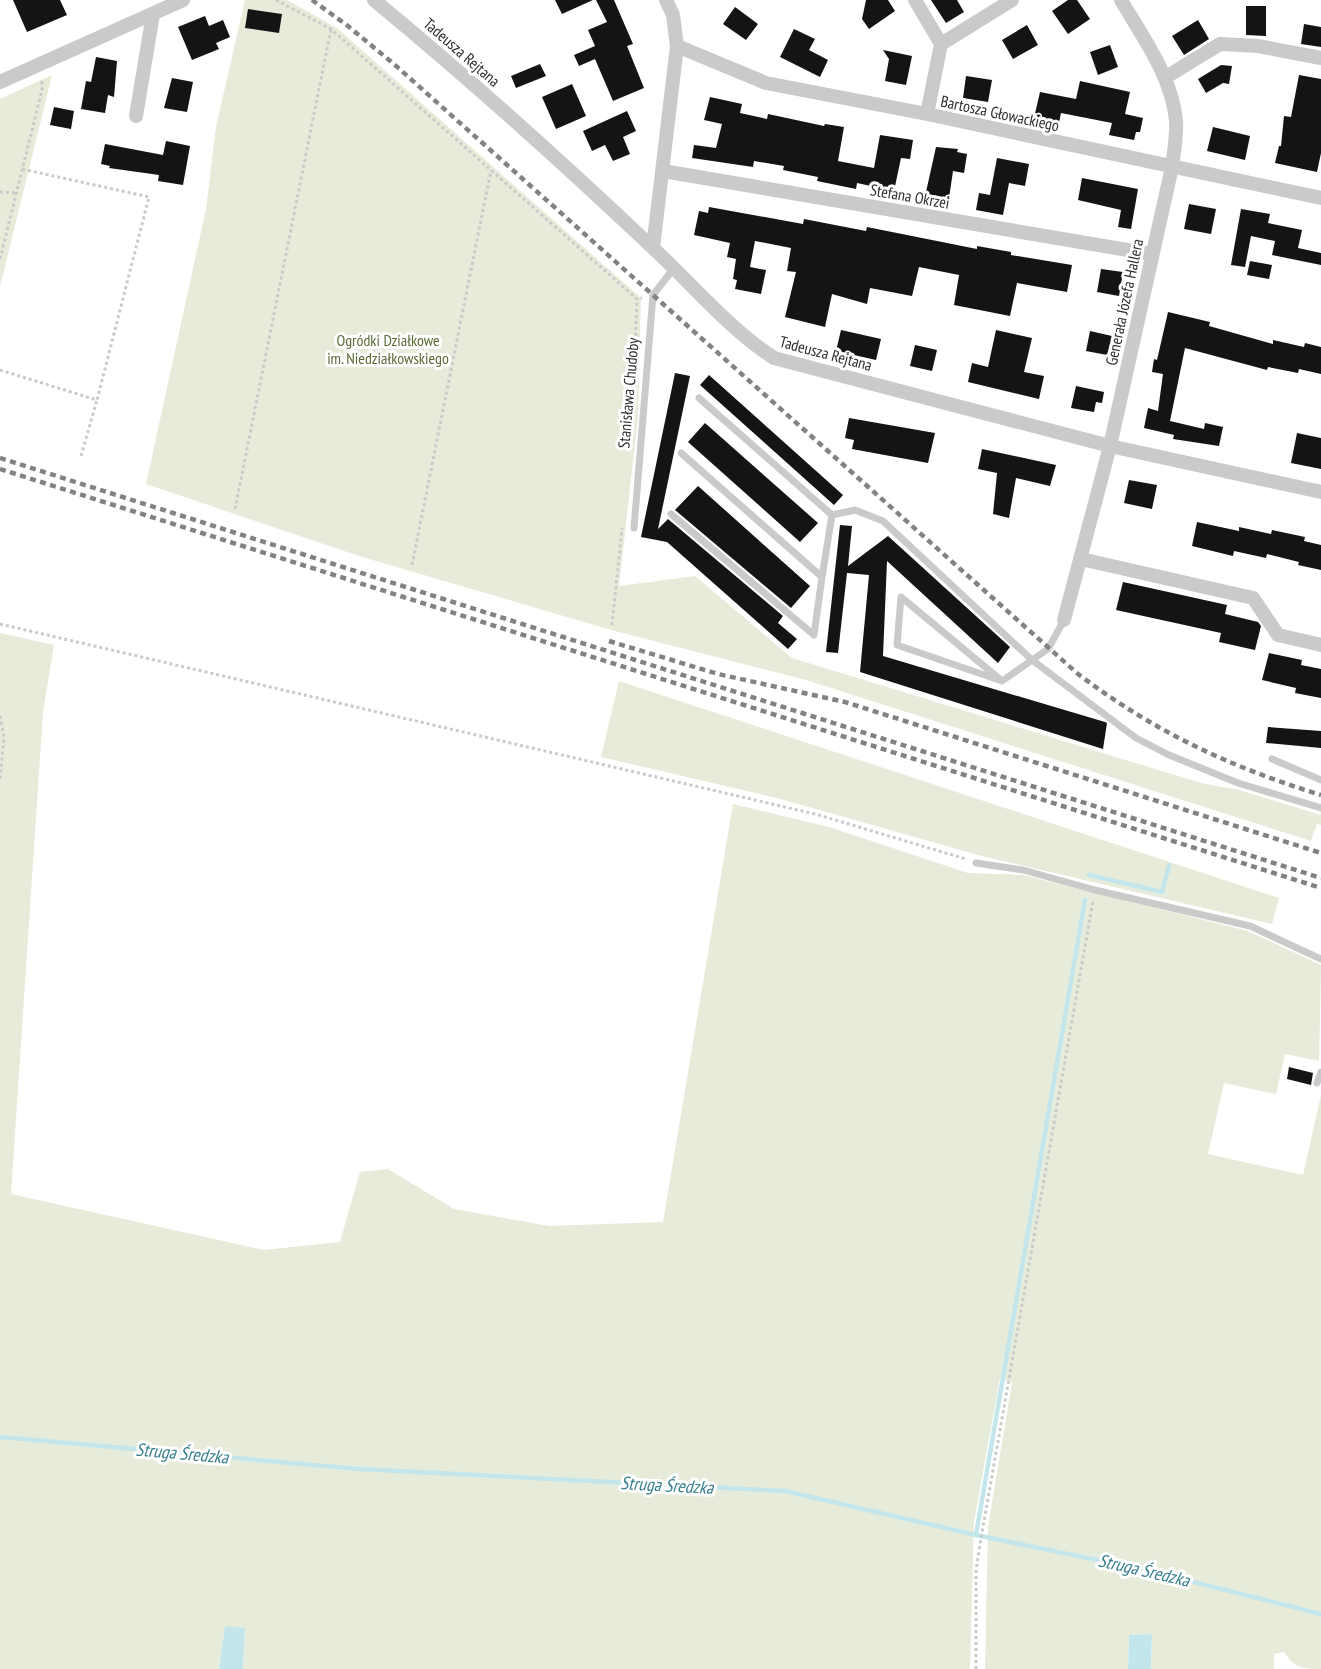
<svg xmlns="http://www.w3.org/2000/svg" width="1321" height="1669" viewBox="0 0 1321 1669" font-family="'PT Sans Narrow',sans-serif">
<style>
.green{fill:#e7ebd9}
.water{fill:#c3e6ed}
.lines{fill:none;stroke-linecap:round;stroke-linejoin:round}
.stream{stroke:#c3e6ed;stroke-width:4.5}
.building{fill:#141414}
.path{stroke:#cacaca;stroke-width:3;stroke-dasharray:3 3;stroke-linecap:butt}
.service{stroke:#cacaca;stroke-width:7}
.minor{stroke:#cacaca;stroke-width:14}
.rail{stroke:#828282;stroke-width:4.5;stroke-dasharray:6 4.5;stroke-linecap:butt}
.labels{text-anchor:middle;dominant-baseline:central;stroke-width:6;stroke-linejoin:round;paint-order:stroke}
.street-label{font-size:16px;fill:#2d2d2d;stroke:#fff}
.park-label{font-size:16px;fill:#5b6b37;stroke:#fff}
.water-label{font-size:18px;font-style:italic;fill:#347e8c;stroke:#fff}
</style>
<rect width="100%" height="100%" fill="#fff"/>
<path class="green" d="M245 0H287L337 28 641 298 638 417 619 586 695 576 792 658 1201 783 1239 790 1321 815V825L1317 824 1311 841 806 680 615 631 359 556 146 484 206 209 216 127Z
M52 75 0 287V99Z
M0 633 54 645 43 712 11 1194 264 1250 340 1242 360 1172 388 1169 454 1209 549 1226 663 1222 733 804 829 827 968 873 1023 875 1248 931 1321 965 1319 1061 1285 1054 1276 1094 1224 1083 1208 1154 1303 1175 1321 1095V1669C1303 1669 1294 1668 1284 1652L1274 1654V1669H1151L1152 1634 1129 1635 1128 1669H985L988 1527 1012 1382 1000 1378 974 1522 970 1669H243L245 1628 225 1627 219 1669H0Z
M619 681 1279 898 1272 924 978 855 777 798 601 757Z"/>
<path class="water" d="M225 1626 245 1628 243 1669H219Z
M1152 1634 1151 1669H1128L1129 1635Z"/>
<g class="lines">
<path class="stream" d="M1089 875 1162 892 1169 865
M0 1437 359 1469 785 1491 976 1535 1141 1569 1321 1614
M976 1535 1085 900"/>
</g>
<path class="building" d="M13 0H60L67 15 27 32Z
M555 0H593L562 14Z
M596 0H614L633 44 627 46 644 88 613 101 595 59 579 66 574 55 595 46 588 30 607 22Z
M866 0H888L895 11 869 29 862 19Z
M931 0H957L964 12 946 23Z
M1068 0H1077L1090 19 1068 34 1052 11Z
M1246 6H1266V36L1246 35Z
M735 7 758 24 746 40 723 24Z
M248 9 282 14 279 33 245 28Z
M205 16 209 26 223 20 230 37 216 43 219 49 192 60 178 27Z
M1198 20 1209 39 1184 55 1172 36Z
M1304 24 1321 27V47L1301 44Z
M1027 25 1038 45 1013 59 1002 40Z
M794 29 815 39 809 50 828 60 820 77 780 57Z
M1110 45 1118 67 1098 75 1090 52Z
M883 50 912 56 906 85 885 81 889 59Z
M96 57 117 61 114 97 108 95 105 113 81 109 86 81 91 82Z
M540 64 546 76 516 88 511 76Z
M1221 65 1232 66 1229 84 1223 83 1206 93 1198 79Z
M1299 75 1321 79V153L1317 172 1275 163 1279 146H1281L1284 116 1291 117Z
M966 76 992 80 988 102 963 98Z
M172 78 193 82 187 112 164 108Z
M1080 81 1130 92 1125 114 1143 118 1140 132H1136L1134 140 1109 135 1112 123 1061 113 1059 123 1034 118 1040 92 1076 99Z
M572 84 586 116 556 129 542 97Z
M710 97 742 104 740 113 767 119 768 114 824 126 825 124 844 127 838 161 874 168 880 135 913 140 910 159 901 158 894 191 857 183 856 189 817 181 818 177 783 170 784 166 754 161 753 167 692 158 694 145 716 148 722 124 704 120Z
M54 107 74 111 71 129 50 125Z
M627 111 636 131 623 137 630 154 613 161 605 145 592 151 583 131Z
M1213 127 1250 136 1245 160 1207 151Z
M166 141 190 146 183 185 158 181 159 175 109 168 110 166 101 164 105 144 163 155Z
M936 147 958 149 957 152 967 154 964 173 953 171 948 205 924 201Z
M997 158 1029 164 1025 186 1009 183 1003 215 976 210 979 193 990 195Z
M1082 178 1138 189 1131 229 1118 227 1121 210 1078 200Z
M1189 204 1216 209 1211 234 1184 229Z
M709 207 803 224 804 219 866 231 867 227 977 249V246L1011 252V255L1072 265 1067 292 1017 283 1010 316 954 305 959 275 919 267 912 296 870 288 867 304 832 294 825 327 785 317 796 272 787 271 791 248 755 241 750 267 766 270 761 294 735 289 737 280 733 279 736 259 727 257 730 243 694 235 699 211 708 213Z
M1241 209 1270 214 1268 223 1302 230 1298 248 1321 253V265L1272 255 1275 241 1251 236 1245 267 1231 265Z
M1250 261 1272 265 1269 279 1247 275Z
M1101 269 1123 272 1119 296 1097 292Z
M1168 312 1210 322 1209 326 1273 344V340L1304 347 1305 343 1321 347V374L1299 369 1298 373 1268 367 1267 370 1185 348 1170 421 1204 429 1205 423 1223 427 1219 446 1173 439 1174 435 1144 428 1148 408 1158 411 1163 374 1152 372 1154 359 1157 360Z
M841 330 881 339 876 360 836 351Z
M996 330 1032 338 1024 372 1044 376 1039 399 968 382 972 363 988 367Z
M1090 331 1112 336 1107 355 1086 351Z
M915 345 937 350 932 371 910 366Z
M675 373 690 376 658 529 668 519 783 616 778 623 797 639 788 649 667 542 641 537Z
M709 375 843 495 834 505 700 385Z
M1076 386 1104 392 1102 403 1096 402 1094 412 1071 408Z
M849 418 935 433 928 463 852 449 854 440 845 438Z
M705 423 818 523 800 542 688 442Z
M1297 433 1321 438V469L1291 463Z
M982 449 1056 465 1050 486 1016 478 1009 518 993 514 997 473 978 469Z
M1129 480 1157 485 1152 509 1124 503Z
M698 486 810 586 791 608 675 510Z
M1197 522 1239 531V527L1271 534 1272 530 1305 537 1304 541 1321 545V570L1298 565 1299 562 1267 554 1266 558 1234 551 1233 556 1192 546Z
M840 525 852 526 848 566 888 536 1010 647 998 663 887 561 883 656 1105 722 1107 723 1103 749 860 672 869 575 847 573 838 653 826 652Z
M1123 582 1227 605 1225 614 1258 622 1261 626 1255 650 1219 642 1221 633 1116 610Z
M1269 653 1302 660 1301 665 1321 669V698L1295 693 1296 688 1262 680Z
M1268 727 1321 731V748L1266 743Z
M1289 1067 1313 1073 1311 1085 1287 1079Z"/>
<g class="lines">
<path class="path" d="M276 0 331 29 637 299 642 298
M0 192 17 193
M0 259 42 90V79
M635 354 637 299
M0 370 97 400 149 197 22 169
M81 456 97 400
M235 509 331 29
M412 565 491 170
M0 624 815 814 966 859
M612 625 622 528
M0 716 4 737 0 781
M976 1669V1571L980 1544 1093 901"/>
<path class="service" d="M699 398 832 515 855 510 883 521 1032 660 1136 738 1169 755 1238 783 1321 808
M681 453 822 577 832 515
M671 514 814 635 822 577
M634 528 653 295 674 268
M1002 681 897 645 901 597 1002 681 1048 649 1064 620
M1272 759 1321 780
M976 863 1023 870 1095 890 1250 926 1321 959
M1317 1083 1321 1072"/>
<path class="minor" d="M374 0C470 79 563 163 653 248 693 285 729 329 774 358L1110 446 1321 492
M915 0 941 44
M677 46 766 83 927 114 1321 198
M1166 77 1220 44 1258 46 1321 58
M0 82 183 0
M927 114 941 44 1012 0
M136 116 153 14
M663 171 1151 254
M653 248 677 46 673 15 666 0
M1081 559 1253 598 1278 635 1321 645
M1064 620 1110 446 1172 167C1174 152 1177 135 1176 121 1172 76 1143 38 1121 0"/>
<path class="rail" d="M312 0 348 26 395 65 1078 674C1155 732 1230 767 1321 795
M0 458 1321 878
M0 469 1321 888
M609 641 718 674 845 702 1321 853"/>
</g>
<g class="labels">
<g class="street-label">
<text transform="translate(462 52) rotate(41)">Tadeusza Rejtana</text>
<text transform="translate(1000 113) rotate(12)">Bartosza Głowackiego</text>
<text transform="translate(910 196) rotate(10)">Stefana Okrzei</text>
<text transform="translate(1124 302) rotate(-78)">Generała Józefa Hallera</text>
<text transform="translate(826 353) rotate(15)">Tadeusza Rejtana</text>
<text transform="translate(628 393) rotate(-85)">Stanisława Chudoby</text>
</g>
<g class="park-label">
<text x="388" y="340">Ogródki Działkowe<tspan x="388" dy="18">im. Niedziałkowskiego</tspan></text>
</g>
<g class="water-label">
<text transform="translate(182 1453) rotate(5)">Struga Średzka</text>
<text transform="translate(667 1485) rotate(3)">Struga Średzka</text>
<text transform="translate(1144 1570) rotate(13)">Struga Średzka</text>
</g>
</g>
</svg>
